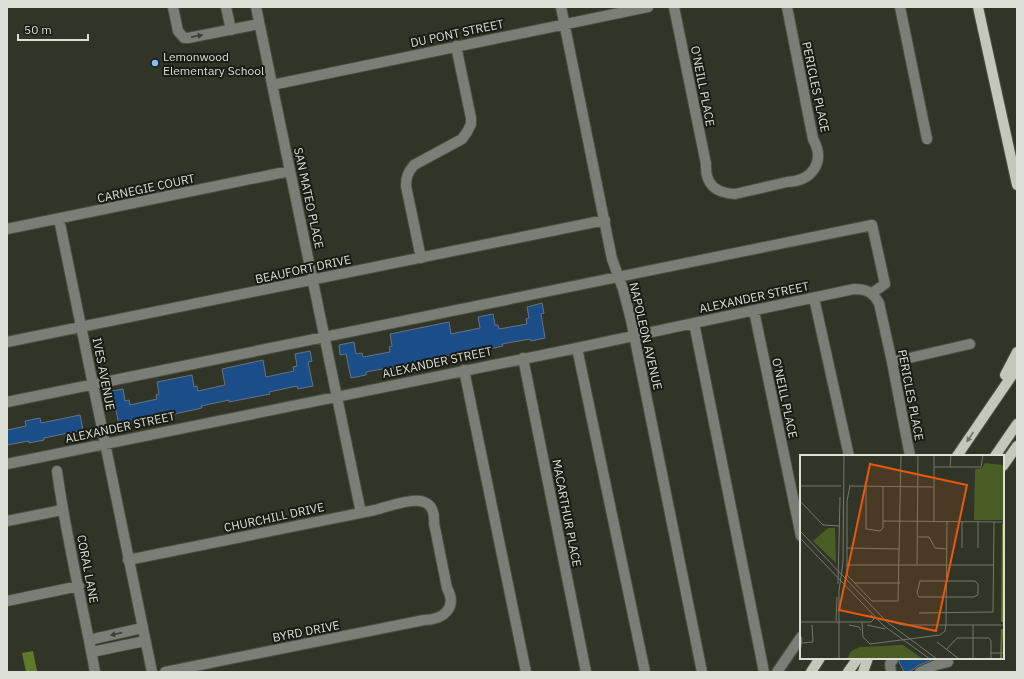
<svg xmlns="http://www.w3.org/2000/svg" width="1024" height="679" viewBox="0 0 1024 679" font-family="'IBM Plex Sans',sans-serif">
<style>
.water{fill:#607a2a}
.building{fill:#1b4e89;stroke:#677381}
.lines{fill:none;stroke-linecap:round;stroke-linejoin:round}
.minor-casing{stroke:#4c5043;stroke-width:12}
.major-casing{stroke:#4c5043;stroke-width:12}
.minor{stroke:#7b7e77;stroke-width:10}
.major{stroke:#c3c9ba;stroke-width:10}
.oneway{fill:#3b3e37}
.oneway2{fill:#6e7268}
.poi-dot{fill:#87bbfb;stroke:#191c15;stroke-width:1.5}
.labels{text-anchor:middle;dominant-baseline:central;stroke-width:4;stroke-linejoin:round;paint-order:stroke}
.street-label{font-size:12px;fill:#dcdfd6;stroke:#191c15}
.poi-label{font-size:12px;fill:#dcdfd6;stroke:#191c15;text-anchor:start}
.inset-river{fill:none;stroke:#607a2a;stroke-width:2}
.inset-road{fill:none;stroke:#75796d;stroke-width:1}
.view{fill:#e8590c;fill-opacity:0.15;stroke:#e8590c;stroke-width:2}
.inset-edge{fill:none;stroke:#dcdfd6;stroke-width:2}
</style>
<rect width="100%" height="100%" fill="#303527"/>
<path class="water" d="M33 651 37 671 26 672 22 653Z"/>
<path class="building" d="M542 303 544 313 541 314 545 338 531 341 530 339 502 344 503 346 462 355V353L434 358V361L394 369 393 367 366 372V375L351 378 346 354 340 355 339 345 354 342 356 354 362 353 363 357 390 352 389 347 392 346 390 334 449 322 451 334 480 328 478 317 493 314 495 325H498L499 329 527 324 526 319 529 318 527 307Z
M310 351 312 361 308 362 313 386 298 389 297 386 269 392 270 394 229 402V400L201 406 202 408 161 417 160 414 133 420 134 422 119 425 114 401 109 402 107 392 123 389 125 401 129 400 130 405 157 399 156 395 159 394 157 382 192 375 194 387 197 386 198 391 225 385 222 369 263 360 266 377 294 371 293 367 297 366 295 354Z
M80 415 83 430 44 438V440L29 443V441L7 445V430L26 426 25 421 40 418 41 423Z
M900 658H937L917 666 914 669 908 672H904L899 662Z"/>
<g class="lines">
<g class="minor-casing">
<path id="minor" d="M173 7 178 31 184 38H188L259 24
M226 7 231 30
M256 7 361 513
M561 7 612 259 623 289 631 320 702 672
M674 7 706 164C705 185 716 193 735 194L787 182C812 181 826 162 813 139L787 7
M900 7 927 139
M272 85 648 7
M59 219 152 672
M7 229 290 171
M421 258 406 186C406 177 408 172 414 165L462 139 467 132 471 124V118L456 46
M814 298 849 456
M754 311 801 536
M694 323 764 672
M7 342 605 220
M577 348 645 672
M523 358 586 672
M892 362 970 344
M464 370 526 672
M7 402 872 225 885 284 872 293
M7 464 577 348 854 289C866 289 873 292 879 303L892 362 910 456
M57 471C66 538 83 605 95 672
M7 521 62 510
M128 560 375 510C395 505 436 486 434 523L447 588C458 608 443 620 424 620L165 672
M7 601 79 586
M89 640 142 628
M92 652 145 641
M777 672 801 637
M891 672 890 664 894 658
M920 672 936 665 948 662"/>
</g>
<g class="major-casing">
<path id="major" d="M978 7 1017 185
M1005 375 1017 352
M957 456 1017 368
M995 456 1017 424
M1003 466 1017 446
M811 672 820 658
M848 672 858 658
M863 672 868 658"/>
</g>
<use href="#minor" class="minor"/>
<use href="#major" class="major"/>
</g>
<defs><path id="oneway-solid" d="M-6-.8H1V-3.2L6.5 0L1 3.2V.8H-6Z"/></defs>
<g class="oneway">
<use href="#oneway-solid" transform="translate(197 36) rotate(-11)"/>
<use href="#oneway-solid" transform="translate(116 634) rotate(167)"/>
</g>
<use class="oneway2" href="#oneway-solid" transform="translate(970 437) rotate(124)"/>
<circle class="poi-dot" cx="155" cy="63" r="4"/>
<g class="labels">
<g class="street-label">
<text transform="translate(457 33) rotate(-12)">DU PONT STREET</text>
<text transform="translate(703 86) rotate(79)">O'NEILL PLACE</text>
<text transform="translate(816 87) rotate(78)">PERICLES PLACE</text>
<text transform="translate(146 188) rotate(-12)">CARNEGIE COURT</text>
<text transform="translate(309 198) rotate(78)">SAN MATEO PLACE</text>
<text transform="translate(303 269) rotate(-12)">BEAUFORT DRIVE</text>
<text transform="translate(754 297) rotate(-12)">ALEXANDER STREET</text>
<text transform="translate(646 336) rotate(77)">NAPOLEON AVENUE</text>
<text transform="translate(437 362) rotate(-12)">ALEXANDER STREET</text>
<text transform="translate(104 374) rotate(79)">IVES AVENUE</text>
<text transform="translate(911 395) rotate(79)">PERICLES PLACE</text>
<text transform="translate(785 398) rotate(78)">O'NEILL PLACE</text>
<text transform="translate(120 427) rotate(-12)">ALEXANDER STREET</text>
<text transform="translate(567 513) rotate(79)">MACARTHUR PLACE</text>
<text transform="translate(274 517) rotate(-12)">CHURCHILL DRIVE</text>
<text transform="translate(88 569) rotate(79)">CORAL LANE</text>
<text transform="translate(306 631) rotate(-11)">BYRD DRIVE</text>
</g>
<g class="poi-label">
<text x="163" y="56">Lemonwood<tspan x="163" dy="14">Elementary School</tspan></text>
</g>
</g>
<g transform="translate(800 455)">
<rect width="204" height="204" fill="#303527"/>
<path d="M185 8 203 10V65H174L175 14 182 13ZM28 73H35L36 108 13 86ZM103 190 123 204H47L51 196 60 192Z" fill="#495d25"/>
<path class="inset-river" d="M202 167 203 69M201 204 202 174"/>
<path class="inset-road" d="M134 12H181L183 0M150 12 151 0M0 31H41M49 31 134 32M50 31 47 46V120L72 146H98L101 0M66 31V74L80 76 83 73V31M0 46 23 70 40 71M83 66 204 67M134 66V0M0 76 87 167 137 204M117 82H129L135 93 147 94M0 83 84 171 130 204M47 93 100 94M162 93V66M178 93V66M117 109 118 0M46 110H194M120 126H175L178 129V140L173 142H119L117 138ZM55 128H100M38 129 40 42M119 158 193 157 194 67M36 166 37 142M88 166 103 170H204M0 167H71L74 164 71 160M62 167 63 182 70 189 140 180 145 176 146 169M146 169 147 66M49 170 59 172 61 175M67 170 85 174M0 180 2 184 0 197M137 187 159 204M2 188 13 187 12 170M146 195 157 183H189L191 186V204M191 198H204M39 204V136L43 107 44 0M173 204V170"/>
<path class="view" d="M70 9 167 30 136 176 39 155Z"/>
<rect width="204" height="204" class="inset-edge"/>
</g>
<rect width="1024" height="679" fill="none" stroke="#dcdfd6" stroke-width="16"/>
<path d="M18 34v6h70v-6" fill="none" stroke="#dcdfd6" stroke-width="2"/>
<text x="24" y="34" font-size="12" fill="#dcdfd6" stroke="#191c15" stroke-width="3" paint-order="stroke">50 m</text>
</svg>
